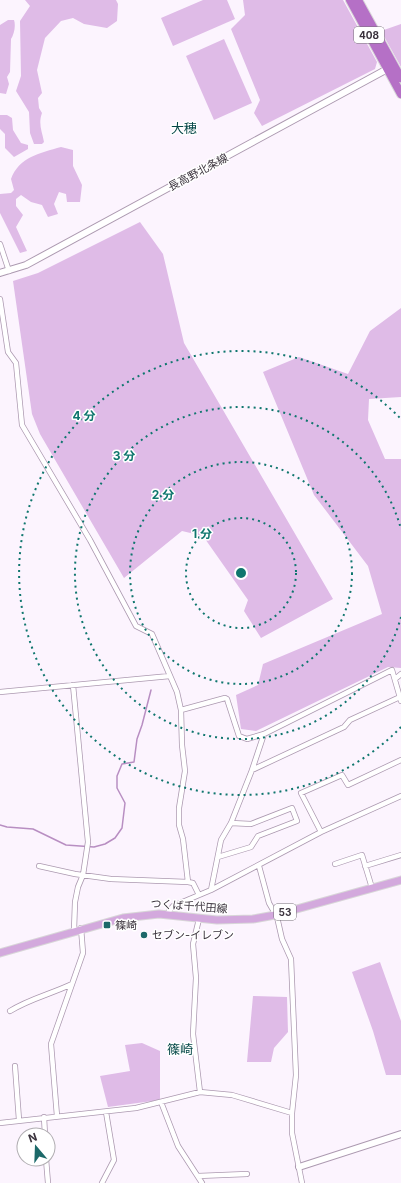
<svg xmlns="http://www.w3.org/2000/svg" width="401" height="1183" viewBox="0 0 401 1183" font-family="Inter,'Noto Sans JP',sans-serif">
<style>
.green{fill:#dfbbe7}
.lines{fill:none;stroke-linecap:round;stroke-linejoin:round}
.stream{stroke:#b88ec2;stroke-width:1.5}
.street-casing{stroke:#ac99b0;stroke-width:6}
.secondary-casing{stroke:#ac99b0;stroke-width:8}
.primary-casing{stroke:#d8d6d8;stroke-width:9}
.highway-casing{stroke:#d8d6d8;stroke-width:10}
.street{stroke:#fff;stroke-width:4.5}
.secondary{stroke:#fff;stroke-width:6}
.primary{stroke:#d3a9dd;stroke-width:7}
.highway{stroke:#b570c6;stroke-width:8}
.ring{fill:none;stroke:#0f766e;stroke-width:2;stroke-dasharray:2 4}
.poi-dot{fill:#1c6969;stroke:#fff;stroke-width:1.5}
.labels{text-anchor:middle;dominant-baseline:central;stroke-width:3;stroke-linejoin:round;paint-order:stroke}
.shield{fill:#fff;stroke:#757076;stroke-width:1}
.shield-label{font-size:10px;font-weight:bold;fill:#3a323c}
.street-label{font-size:11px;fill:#3a323c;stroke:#fff}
.poi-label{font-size:11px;fill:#3a323c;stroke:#fff;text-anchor:start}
.quarter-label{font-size:13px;fill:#054747;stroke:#fff}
.centre{fill:#0f766e;stroke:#fff;stroke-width:2}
.ring-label{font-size:12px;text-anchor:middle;font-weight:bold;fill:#0f766e;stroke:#fff;stroke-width:3;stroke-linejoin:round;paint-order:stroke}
</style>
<rect width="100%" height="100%" fill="#fcf4fe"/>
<path class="green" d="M25 0H116L118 4 117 21 107 28 84 24 73 18 61 21 45 38 37 70 42 93 38 98 39 108 42 113C38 124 42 131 44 142L42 144H34L30 133 29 112 16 91 21 76 20 21 30 6Z
M203 0H227L235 19 173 46 161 18Z
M243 0H343L377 62 375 69 262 126 254 113 260 100 231 29 245 15Z
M8 20H14C16 26 14 34 11 39L10 72 7 77 9 84 6 94 0 93V25Z
M401 24V67L381 31Z
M224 39 252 103 214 120 186 56Z
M0 115H7L12 118 13 130 21 143 28 145V149L14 157 5 148V134L0 129Z
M61 147 73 150V166L82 185 80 202H67L66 194 59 192 54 204 58 214 48 217 42 205 31 202 21 195 16 199V206L23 215 16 227 27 251 20 253 0 213V194L11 193 14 190 11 179C19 157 40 153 61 147Z
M140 222 163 254 184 343 333 599 261 638 244 611 248 600 203 536 182 531 124 578 40 434 32 414 13 281 38 273Z
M401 308V397L369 399 368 420 385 459H401V668L388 667 256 731 241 729 236 695 258 685 263 664 382 614 368 566 314 495 263 372 299 357 348 374 370 331Z
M380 962 401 1021V1075H386L373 1031 352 972Z
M253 996 287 997 288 1032 274 1048 271 1062H247Z
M142 1043 160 1051V1100L108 1107 100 1076 130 1071 125 1045Z"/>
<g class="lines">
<path class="stream" d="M0 825 7 827 33 829 66 845 94 847 105 844 115 838 122 828 125 803 117 788V776L122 764 134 762 137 739 142 725 151 690"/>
<g class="street-casing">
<path id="street" d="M0 244 9 271
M0 299 8 352 16 363 22 425 90 540 136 626 152 634 177 692 181 710 182 745 185 771 179 808V825L183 839 188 882
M395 679 401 674
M73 685 88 842 83 875 78 887 75 902 74 930
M0 692 170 676
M181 710 225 698 227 699 239 736 247 739 264 734 392 670 401 701
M252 770 344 727 350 720 400 697
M321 832 301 793 342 775 348 785 401 760
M218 857 251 847 258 836 297 821 292 808 251 824 231 823
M335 864 362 855 372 888
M39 866 75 874 111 879 188 882 193 883 199 895
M259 866 269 903 277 917 282 939 291 959 296 1075 292 1113V1133L302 1183
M365 866 401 855
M211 890 221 840 231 823 252 770 264 734
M167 914 173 906 211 890 321 832 401 796
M199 919 193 944 196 978 193 1034 200 1092
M10 1011C29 999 51 994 72 984
M15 1066 19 1120
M161 1102 178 1146 202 1183
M57 1116 51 1044 83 953 81 928
M44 1117 45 1135
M0 1123 136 1108 200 1092 232 1095 292 1113
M46 1159 48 1183
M198 1176 247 1174
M102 1183 114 1160 106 1112"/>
</g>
<g class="secondary-casing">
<path id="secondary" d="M0 273 26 265 391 67
M299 1167 401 1134"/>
</g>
<g class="primary-casing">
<path id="primary" d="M0 953 123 918 159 914 217 920 253 919 275 915 401 880"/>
</g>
<g class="highway-casing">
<path id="highway" d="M350 0 401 94
M358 0 401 78"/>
</g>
<use href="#street" class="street"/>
<use href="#secondary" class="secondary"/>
<use href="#primary" class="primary"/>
<use href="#highway" class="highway"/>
</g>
<g class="ring">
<circle cx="241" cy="573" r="55"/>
<circle cx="241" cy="573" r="111"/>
<path d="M401 617A166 166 0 1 1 401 529"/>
<path d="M401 727A222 222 0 1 1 401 419"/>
</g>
<g class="poi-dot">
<rect x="103" y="921" width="8" height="8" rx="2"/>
<circle cx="144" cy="935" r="4"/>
</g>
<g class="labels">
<g class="shield">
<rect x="354" y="27" width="30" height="16" rx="3"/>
<rect x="274" y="904" width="22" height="16" rx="3"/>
</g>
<g class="shield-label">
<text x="369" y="35">408</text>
<text x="285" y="912">53</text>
</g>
<g class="street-label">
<text transform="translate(198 172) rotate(-28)">長高野北条線</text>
<text transform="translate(189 906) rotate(4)">つくば千代田線</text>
</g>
<g class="poi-label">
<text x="115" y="925">篠崎</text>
<text x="152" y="935">セブン-イレブン</text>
</g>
<g class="quarter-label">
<text x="184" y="128">大穂</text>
<text x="180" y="1049">篠崎</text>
</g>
</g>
<circle cx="241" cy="573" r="6" class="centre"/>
<g class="ring-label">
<text x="84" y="420">4 分</text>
<text x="124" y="460">3 分</text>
<text x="163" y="499">2 分</text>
<text x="202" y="538">1 分</text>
</g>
<g transform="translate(36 1147) rotate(341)"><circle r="19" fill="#ffffff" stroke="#b0adb1"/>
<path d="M0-3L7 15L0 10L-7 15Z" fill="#1c6969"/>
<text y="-6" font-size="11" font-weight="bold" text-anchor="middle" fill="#3a323c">N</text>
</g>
</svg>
